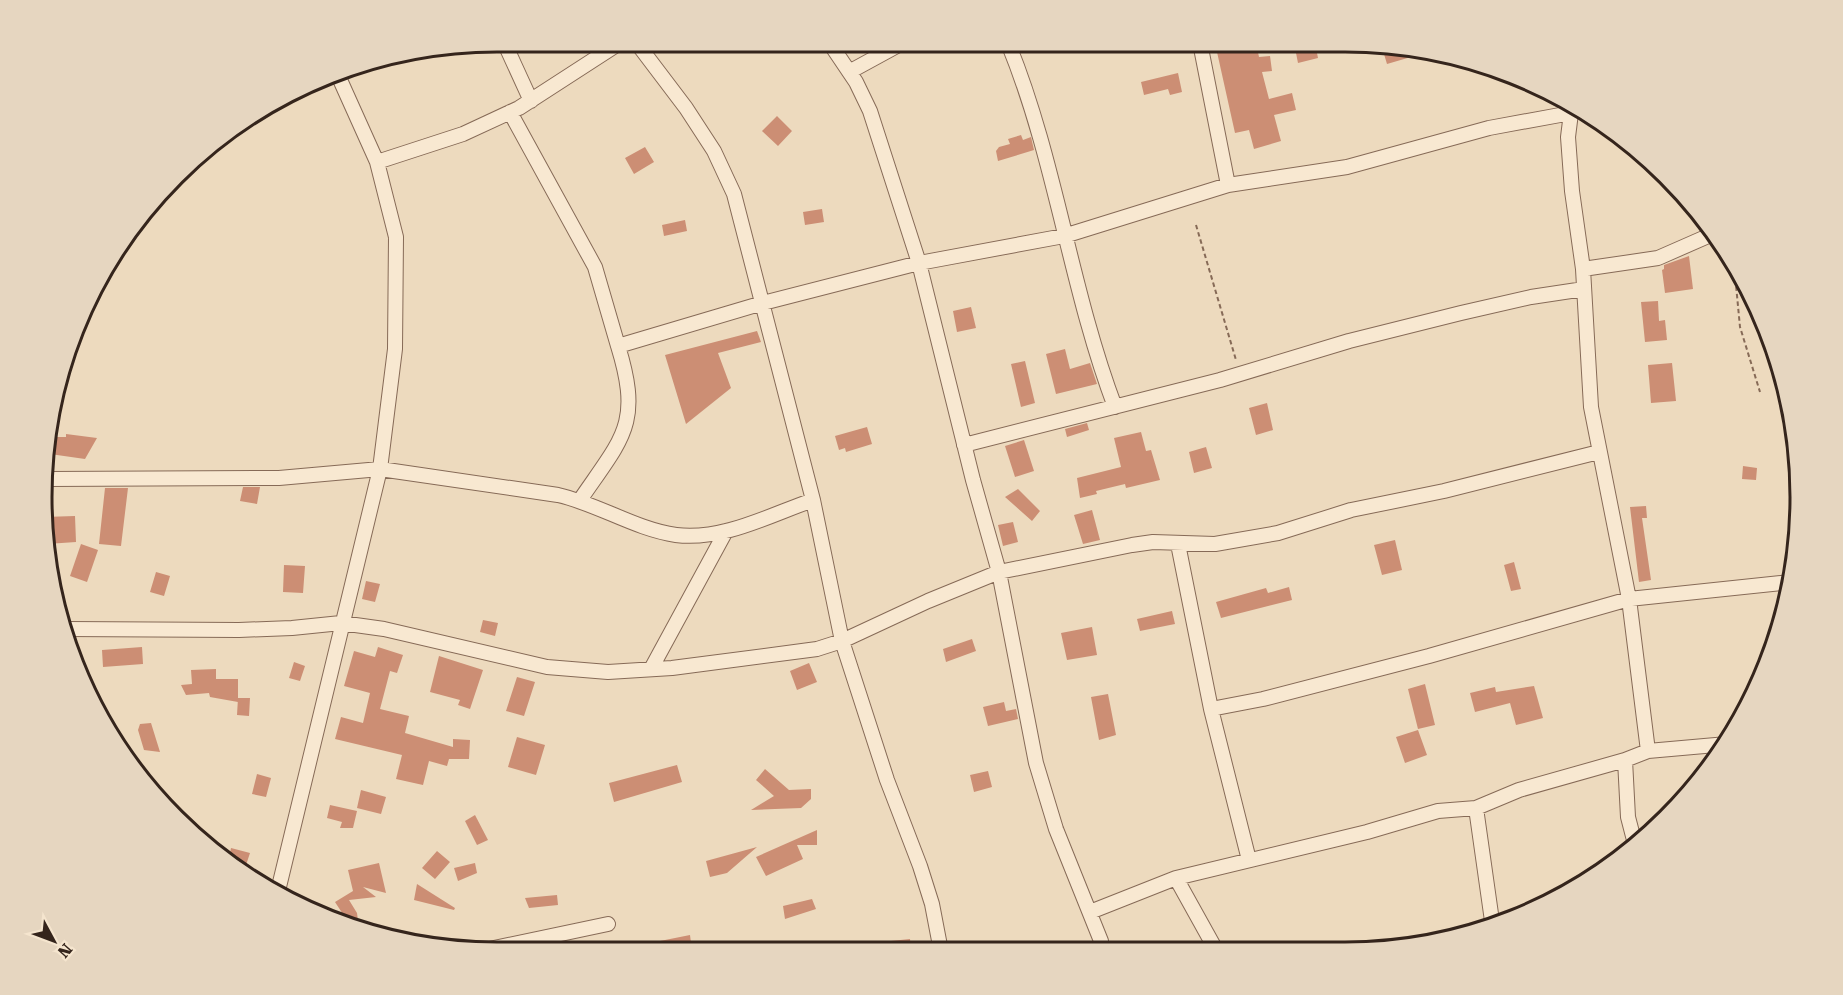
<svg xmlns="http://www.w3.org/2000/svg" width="1843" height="995" viewBox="0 0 1843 995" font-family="'Roboto Serif',serif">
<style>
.building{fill:#cc8e74}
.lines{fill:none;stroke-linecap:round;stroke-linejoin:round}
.minor-casing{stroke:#866a57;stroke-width:16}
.path{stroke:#866a57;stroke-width:2;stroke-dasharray:4.5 3;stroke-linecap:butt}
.minor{stroke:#f8e8d1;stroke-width:14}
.rim{fill:none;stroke:#35251c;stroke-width:3}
</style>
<rect width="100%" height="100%" fill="#eddabe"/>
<path class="building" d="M1215 43H1256L1259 57 1270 56 1272 71 1262 72 1269 99 1292 93 1296 110 1274 115 1281 141 1254 149 1249 130 1235 133Z
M1294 43H1315L1318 58 1298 63Z
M1386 45 1405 48 1428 52 1387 64 1384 54 1389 52Z
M1178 73 1182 92 1170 95 1168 89 1144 95 1141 82Z
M777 116 792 131 778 146 762 131Z
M1021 135 1023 140 1031 137 1034 150 998 161 996 151 999 147 1010 144 1008 139Z
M645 147 654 162 634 174 625 158Z
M822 209 824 222 805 225 803 212Z
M685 220 687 231 664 236 662 225Z
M1689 256 1693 289 1665 293 1662 270 1664 269V265Z
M1658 301 1659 321 1665 320 1667 340 1645 342 1641 302Z
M971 307 976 328 957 332 953 311Z
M757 331 761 342 718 353 731 388 686 424 665 355Z
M1065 349 1070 369 1090 363 1097 384 1056 394 1046 354Z
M1025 361 1035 403 1021 407 1011 364Z
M1672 363 1676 401 1651 403 1648 365Z
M1267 403 1273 430 1256 435 1249 408Z
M1087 423 1089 430 1067 437 1065 429Z
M867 427 872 444 846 452 845 448 839 450 835 436Z
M1141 432 1146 451 1151 450 1160 480 1126 488 1125 484 1096 491 1097 494 1080 498 1077 478 1121 467 1114 438Z
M66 434 97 438 85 459 50 454 52 437H66Z
M1024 440 1034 471 1015 477 1005 446Z
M1206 447 1212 468 1194 473 1189 452Z
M1743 466 1757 468 1756 480 1742 479Z
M243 487H260L257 504 240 501Z
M105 488H128L121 546 99 544Z
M1018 489 1040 511 1032 521 1005 497Z
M1646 506 1647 518H1642L1651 580 1639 582 1630 507Z
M1092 510 1100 540 1083 544 1074 515Z
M75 516 76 542 47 544 44 517Z
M1013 522 1018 542 1003 546 998 525Z
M1395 540 1402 570 1382 575 1374 545Z
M81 544 98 550 87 582 70 576Z
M1514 562 1521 589 1511 591 1504 565Z
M284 565 305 566 303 593 283 592Z
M156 572 170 576 164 596 150 592Z
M366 581 380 584 375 602 362 599Z
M1289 587 1292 600 1221 618 1216 602 1266 588 1268 593Z
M1172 611 1175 624 1140 631 1137 619Z
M483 620 498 623 495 636 480 632Z
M1092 627 1097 655 1067 660 1061 633Z
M972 639 976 651 946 662 943 649Z
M142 647 143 664 103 667 102 650Z
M378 647 403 655 397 673 390 671 380 709 409 716 405 733 453 747V739L470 740 469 759H449L447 766 429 761 423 785 396 779 402 755 335 739 341 717 363 723 370 693 344 686 354 651 375 657Z
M439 656 483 670 470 709 458 705 460 700 430 692Z
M294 662 305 666 300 681 289 678Z
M809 663 817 682 797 690 790 671Z
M216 669V679H238V702L210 697 209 693 186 695 181 685 192 684 191 670Z
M517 677 535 682 524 716 506 711Z
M1425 684 1435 725 1418 729 1408 689Z
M1534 686 1543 718 1516 725 1510 703 1475 712 1470 693 1495 687 1496 692Z
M1108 694 1116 735 1099 740 1091 697Z
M238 698H250L249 716 237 715Z
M1004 702 1006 711 1016 709 1018 719 988 726 983 707Z
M151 723 160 752 144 750 138 730 140 724Z
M1418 730 1427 755 1405 763 1396 737Z
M517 737 545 745 536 775 508 767Z
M677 765 682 782 614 802 609 783Z
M765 769 789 790 811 789V799L801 808 751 810 774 796 756 780Z
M988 771 992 787 974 792 970 775Z
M257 774 271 778 266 797 252 794Z
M361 790 386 797 381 814 357 808Z
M330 805 357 811 353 828H340L342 822 327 818Z
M475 815 488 840 477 845 465 821Z
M817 830V845H797L803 859 766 876 756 857Z
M757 847 727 873 710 877 706 861Z
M231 848 250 853 244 871 229 858Z
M437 851 450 862 435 879 422 868Z
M379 863 386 893 363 887 376 897 349 900 357 913 359 929 350 925 335 902 353 891 348 870Z
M475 863 477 873 458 881 454 868Z
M417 884 455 908 454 910 414 900Z
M557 895 558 905 529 908 525 898Z
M812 899 816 909 785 919 783 906Z
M690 935 692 951H662L660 941Z
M910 939 911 951H873L872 943Z"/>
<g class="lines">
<g class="minor-casing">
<path id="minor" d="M504 42 531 101
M636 42 686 108 714 151 734 194 813 500 842 641 887 780 920 866 932 904 941 951
M829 42 856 82 870 111 919 263 973 480 999 572 1036 763 1056 829 1101 941V950
M1008 43C1056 160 1070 288 1115 407
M1200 43 1228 185
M849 72 904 42
M1567 101 1571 113 1568 137 1572 191 1583 269 1591 407 1629 599 1648 751
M510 112 595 267 618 346 763 303 919 263 1064 236 1228 185 1347 167 1489 128 1571 113
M377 162 463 134 519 108 621 42
M1583 269 1658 258 1715 233
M964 445 1220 380 1349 341 1461 313 1531 297 1584 289
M48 479 279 478 380 469 558 495C598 504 635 529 676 535 722 541 770 515 813 500
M580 500C623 437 642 424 618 346
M1178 544 1211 709 1249 860
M67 629 239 630 292 628 341 623 384 629 547 667 608 672 672 668 817 649 842 641 928 601 999 572 1132 545 1153 542 1215 544 1278 533 1351 510 1444 491 1599 452
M651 669 726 531
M1211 709 1263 699 1429 656 1629 599 1791 582
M1476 808 1493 928
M1635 844 1628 817 1625 760 1648 751 1727 744
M1176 878 1216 950
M277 895 380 469 395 349 396 237 377 162 337 73
M1090 912 1176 878 1367 832 1438 811 1476 808 1519 790 1625 760
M475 952 608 924"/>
</g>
<path class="path" d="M1196 225 1236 360
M1734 264 1740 327 1760 392"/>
<use href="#minor" class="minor"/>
</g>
<path d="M0 0H1843V995H0ZM497 52H1345A445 445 0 0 1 1790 497V497A445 445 0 0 1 1345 942H497A445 445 0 0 1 52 497V497A445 445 0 0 1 497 52Z" fill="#e6d6c0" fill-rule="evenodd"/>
<path class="rim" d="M497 52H1345A445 445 0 0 1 1790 497V497A445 445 0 0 1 1345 942H497A445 445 0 0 1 52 497V497A445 445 0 0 1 497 52Z"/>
<g transform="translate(54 941) rotate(131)" stroke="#f5e5ce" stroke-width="4.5" paint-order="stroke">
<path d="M0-4.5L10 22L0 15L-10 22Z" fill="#35251c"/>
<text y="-9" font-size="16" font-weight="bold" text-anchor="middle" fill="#35251c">N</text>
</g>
</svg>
